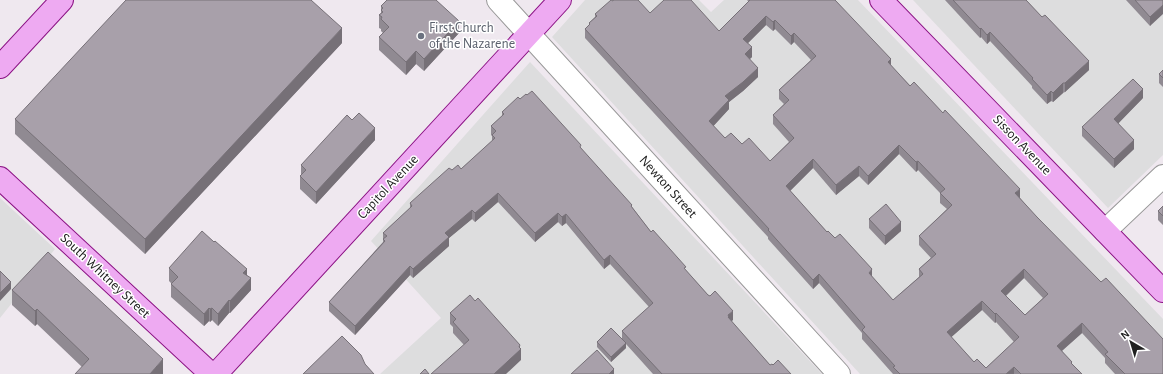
<svg xmlns="http://www.w3.org/2000/svg" width="1163" height="374" viewBox="0 0 1163 374" font-family="'Alegreya Sans',sans-serif">
<style>
.residential{fill:#ddddde}
.lines{fill:none;stroke-linecap:round;stroke-linejoin:round}
.minor-casing{stroke:#979797;stroke-width:24}
.major-casing{stroke:#8b1284;stroke-width:24}
.minor{stroke:#fff;stroke-width:22}
.major{stroke:#eeaaf2;stroke-width:22}
.wall{fill:#908a92;fill-rule:evenodd}
.shaded-wall{fill:#767077}
.building{fill:#a8a0aa;stroke:#767077;fill-rule:evenodd}
.worship-dot{fill:#6b7280;stroke:#fff;stroke-width:1.5}
.labels{text-anchor:middle;dominant-baseline:central;stroke-width:3;stroke-linejoin:round;paint-order:stroke}
.worship-label{font-size:14px;fill:#5b616d;stroke:#fff;text-anchor:start}
.street-label{font-size:14px;fill:#202020;stroke:#fff}
</style>
<rect width="100%" height="100%" fill="#efe8ef"/>
<path class="residential" d="M585 0H699L711 12 724 0H858L1163 319V374H860L552 37Z
M913 0H1163V155L1108 208Z
M530 62 822 374H380L441 318 371 241Z
M0 198 55 249 0 318Z"/>
<g class="lines">
<g class="minor-casing">
<path id="minor" d="M498 0 839 374
M1105 231 1163 176"/>
</g>
<g class="major-casing">
<path id="major" d="M881 0 1163 291
M0 67 62 0
M0 178 211 374
M216 374 560 0"/>
</g>
<use href="#minor" class="minor"/>
<use href="#major" class="major"/>
</g>
<path class="wall" d="M747 0H835L891 66 1020 198 1163 374H1115L1105 363V358L1082 333 1062 351 1072 365 1082 374H893L862 339V333L819 283 813 289 768 239V237L585 38V29L589 25V23L595 17V14L650 13 719 31 749 2ZM766 25 773 31 775 29 791 45 794 42 811 60 779 90V99L784 104 773 115V124L789 142 770 161 742 144 725 138 713 126 729 109V102L743 91 758 77 749 59 752 57 748 43ZM899 154 916 172 918 170 940 193V203L947 209 919 236V245L931 258 919 269V277L893 300 872 277 827 232 790 191 813 168 836 195 859 176 868 185ZM1024 278 1043 298 1025 315 1006 296ZM982 310 995 323 996 322 1014 342 986 368 974 362 951 337Z
M945 0H1026L1089 70 1065 92 1063 93 1053 102 1051 101 1047 104 1032 88V86L990 41 987 44 981 37 980 38Z
M1126 0H1163L1150 26Z
M381 6 459 33 424 71 416 64 406 75 379 50V37L383 33 381 31V29L379 28V15L381 13Z
M342 43 145 254 15 134V119Z
M1163 70V87L1159 83V74Z
M1143 98 1118 123 1134 149 1114 168 1082 136V127Z
M502 112 581 149 632 207 651 232 708 295 733 320 731 321 770 365H773L791 374H653L626 344V348L611 362 597 347V342L622 340V331L649 307 610 264 604 269 566 223 562 226 558 222 535 242 498 202 475 222 472 219 449 238V246L413 278 410 275 355 335 329 311V302L383 242V233L410 208V203L452 170 461 169 492 141V136L491 135V126L502 116Z
M352 120 375 140 316 204 300 189V176L301 175V165Z
M1163 206V225L1158 220V211Z
M869 219 901 231 885 245 869 228Z
M169 268 247 275 251 290 230 313H229L218 326 212 320 210 322 209 321 204 326 171 297V284H172L169 281Z
M12 290 163 374 82 367 37 324 35 326 12 305Z
M450 313 520 348 521 360 464 345 453 333V327L450 324Z"/>
<path class="shaded-wall" d="M1163 5V14L1150 26V17Z
M766 16V25L743 48V39Z
M775 20V29L773 31V22Z
M459 21V33L424 71V59Z
M342 28V43L145 254V239Z
M981 28V37L980 38V29Z
M990 32V41L987 44V35Z
M794 33V42L791 45V36Z
M752 47V57L745 64V54Z
M416 51V64L406 75V62Z
M891 59V68L888 62Z
M1089 61V70L1065 92V83Z
M758 68V77L743 91 729 102V109L709 131V121L725 96Z
M1063 83V93L1053 102V93Z
M1143 89V98L1114 128V119Z
M1051 91V101L1047 104V95Z
M375 128V140L316 204V192Z
M1134 140V149L1114 168V159Z
M899 145V154L868 185V176Z
M813 159V168L786 195V186Z
M918 161V170L916 172V162Z
M859 166V176L836 195V185Z
M1020 189V199L1015 193Z
M498 193V202L475 222V213Z
M472 210V219L449 238V246L413 278V269L445 233Z
M558 213V222L535 242V233Z
M566 214V223L562 226V217Z
M901 222V231L885 245V236Z
M610 255V264L604 269V260Z
M410 266V275L355 335V326Z
M247 269V282L243 273Z
M872 269V279L869 273Z
M1024 269V278L1001 300V291Z
M819 274V283L813 289V280Z
M251 278V290L230 313V301Z
M11 282V289L0 301V293Z
M229 300V313L218 326V314Z
M982 301V310L947 341V332Z
M209 308V321L204 326V314Z
M212 308V320L210 322V309Z
M37 309V324L35 326V311Z
M733 311V320L729 323 728 315Z
M996 313V322L995 323V314Z
M1082 323V333L1057 355V346Z
M626 343V348L611 362V357Z
M520 345V350L521 349V360L506 374H494Z
M163 359V374H150Z
M1014 367V374H1006Z
M614 369V374H609Z"/>
<path class="building" d="M126 0H311L342 28 145 239 15 119Z
M387 0H436L459 21 424 59 416 51 406 62 379 37 389 27 381 19 382 17 379 15 383 12 381 10 383 8 381 6Z
M611 0 613 1V0H638L650 13 664 0H691L719 31 750 0H835L891 59 888 62 910 86 914 82 943 113 945 110 1020 189 1015 193 1037 217 1101 282 1106 278 1163 339V374H1125L1105 354 1108 352 1082 323 1057 346 1072 362 1071 363 1082 374H1021L1014 367 1006 374H900L893 367 895 366 862 330 865 327 819 274 813 280 768 230 769 229 585 29 590 24 589 23 597 16 595 14ZM766 16 773 22 775 20 791 36 794 33 816 56 779 90 789 100 773 115 794 138 770 161 749 138 742 144 731 133 725 138 709 121 729 100 725 96 743 82 758 68 745 54 752 47 743 39ZM899 145 916 162 918 161 945 189 940 193 952 205 919 236 936 254 919 269 923 274 893 300 869 273 872 269 840 234 835 238 828 231 827 232 786 186 813 159 836 185 859 166 868 176ZM1024 269 1048 294 1025 315 1001 291ZM982 301 995 314 996 313 1019 337 986 368 977 359 974 362 947 332Z
M953 0H1026L1042 17 1045 15 1089 61 1065 83H1063L1053 93 1051 91 1047 95 1032 79 1033 78 990 32 987 35 981 28 980 29Z
M1135 0H1163V5L1150 17Z
M1163 70V78L1159 74Z
M1133 79 1143 89 1114 119 1134 140 1114 159 1082 127Z
M532 91 581 145 580 147 632 205 631 206 651 232 653 230 686 267 684 268 708 295 710 296 715 291 733 311 728 315 729 317H728L770 365 772 364 773 365 778 360 791 374H662L622 331 653 303 610 255 604 260 566 214 562 217 558 213 535 233 498 193 475 213 472 210 445 233 449 237 413 269 410 266 355 326 329 302 385 241 383 239 387 236 383 233 412 206 410 203 449 168 452 170 458 165 461 169 495 138 492 135 496 131 491 126 504 114 502 112 518 97 520 99 526 94 527 95Z
M359 113 375 128 316 192 300 176 306 170 301 165 347 115 352 120Z
M886 204 901 222 885 236 869 219Z
M1163 206V216L1158 211Z
M202 231 214 242 215 241 247 269 243 273 251 278 230 301 229 300 218 314 212 308 210 309 209 308 204 314 171 284 178 277 169 268Z
M48 252 163 359 150 374H75L89 359 37 309 35 311 12 290Z
M0 271 11 282 0 293Z
M470 295 475 301 478 298 520 345 519 347 521 349 494 374H431L469 340 453 322 456 319 450 313Z
M611 328 626 343 611 357 597 342Z
M342 336 361 355 365 364 374 374H303Z
M597 350 614 369 609 374H571Z
M425 369 429 374H420Z"/>
<circle class="worship-dot" cx="421" cy="36" r="4"/>
<g class="labels">
<g class="worship-label">
<text x="429" y="28">First Church<tspan x="429" dy="16">of the Nazarene</tspan></text>
</g>
<g class="street-label">
<text transform="translate(1022 145) rotate(46)">Sisson Avenue</text>
<text transform="translate(388 187) rotate(-47)">Capitol Avenue</text>
<text transform="translate(668 187) rotate(48)">Newton Street</text>
<text transform="translate(105 276) rotate(43)">South Whitney Street</text>
</g>
</g>
<g transform="translate(1131 342) rotate(322)" stroke="#ffffff" stroke-width="3" paint-order="stroke">
<path d="M0-3L7 15L0 10L-7 15Z" fill="#202020"/>
<text y="-6" font-size="11" font-weight="bold" text-anchor="middle" fill="#202020">N</text>
</g>
</svg>
